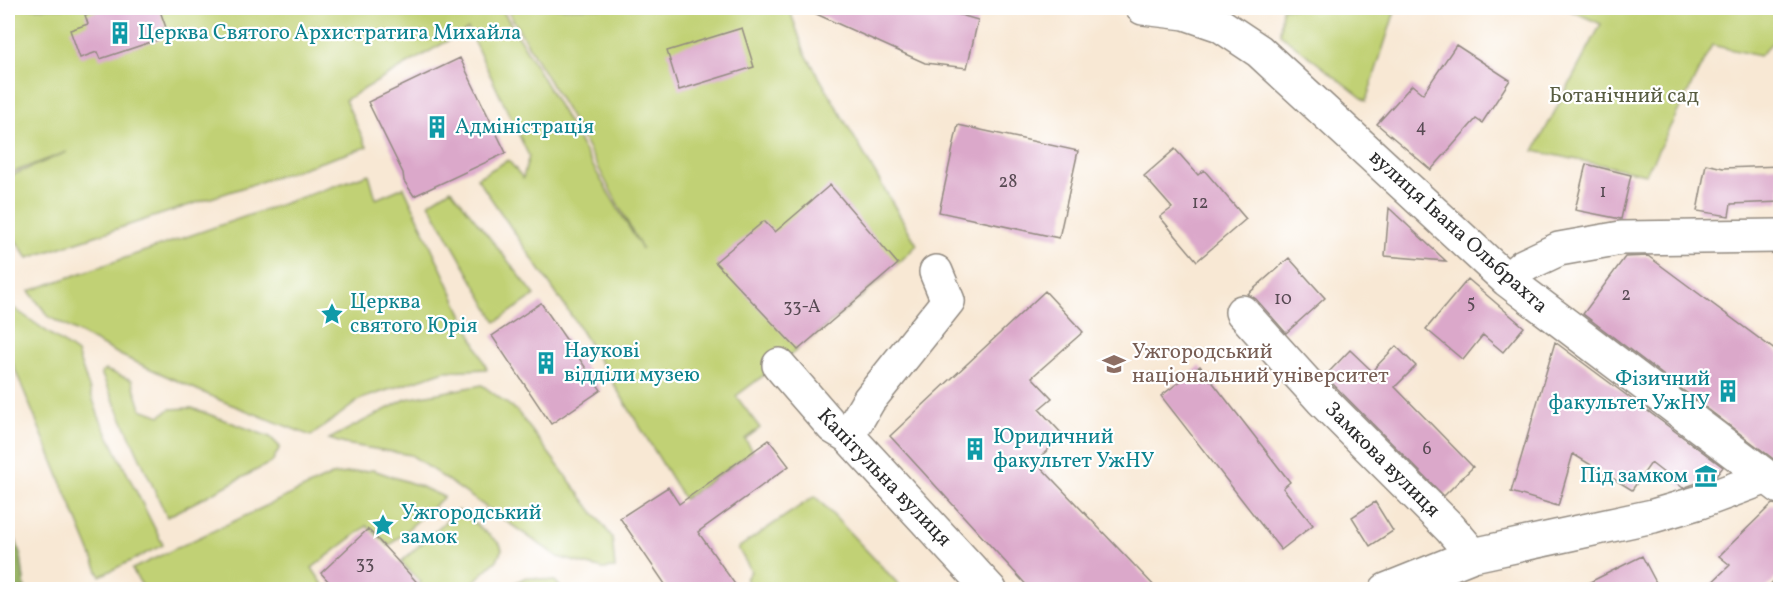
<svg xmlns="http://www.w3.org/2000/svg" width="1788" height="597" viewBox="0 0 1788 597" font-family="Vollkorn,serif">
<style>
.green{fill:#c1d174;stroke:#767e50;stroke-width:1.5}
.forest{fill:#98b366;stroke:#626f48;stroke-width:1.5}
.building{fill:#dba8ca}
.lines{fill:none;stroke-linecap:round;stroke-linejoin:round}
.minor-casing{stroke:#928a80;stroke-width:36}
.minor{stroke:#fff;stroke-width:33}
.labels{text-anchor:middle;dominant-baseline:central;stroke-width:4.5;stroke-linejoin:round;paint-order:stroke}
.number-label{font-size:18px;fill:#574a53}
.culture-label{font-size:21px;fill:#0d838f;stroke:#fff;text-anchor:start}
.park-label{font-size:21px;fill:#585d41;stroke:#fff}
.street-label{font-size:21px;fill:#2b2b2b;stroke:#fff}
.education-label{font-size:21px;fill:#785e54;stroke:#fff;text-anchor:start}
</style>
<rect width="100%" height="100%" fill="#fff"/>
<filter id="ink" filterUnits="userSpaceOnUse"><feTurbulence type="fractalNoise" baseFrequency=".0167" numOctaves="2"/><feDisplacementMap in="SourceGraphic" scale="12" xChannelSelector="R" yChannelSelector="G"/><feConvolveMatrix kernelMatrix="1 2 1 2 8 2 1 2 1" color-interpolation-filters="sRGB"/></filter>
<filter id="wash" filterUnits="userSpaceOnUse"><feTurbulence type="fractalNoise" baseFrequency=".008" numOctaves="4" result="noise"/><feDisplacementMap in="SourceGraphic" scale="24" xChannelSelector="R" yChannelSelector="G"/><feGaussianBlur stdDeviation="1.35" result="paint"/><feColorMatrix in="noise" values="0 0 0 0 0 0 0 0 0 0 0 0 0 0 0 0 0 1.4 0 .05"/><feComposite in="paint" operator="in"/></filter>
<g filter="url(#wash)">
<rect width="100%" height="100%" fill="#f8e8d4"/>
<path class="green" d="M8 8H501C550 87 593 169 642 249L576 126 506 8H789L805 53 917 245C862 300 799 350 736 396L760 428 745 439 753 451 684 499 577 324 477 178 508 160 523 178 529 156 468 29 345 100 367 147 28 258 8 230V177L67 152 8 174Z
M1282 8H1396L1366 101 1280 34Z
M1565 8H1780V35L1759 56 1712 45 1646 174 1534 151 1601 24Z
M369 174 376 199 404 187 487 369 445 371 361 399 311 436 222 401 122 356 49 317 29 291Z
M451 189 535 295 496 322 429 203Z
M8 304 77 353 99 417 163 545 100 576 8 352Z
M105 370 132 380 141 409 160 416 170 409 192 408 270 437 280 447 272 462 167 517 101 373Z
M482 385 517 411 612 537 615 568 603 569 558 557 411 455 345 444 329 439 406 399Z
M373 470 417 485 444 497 389 546 367 526 312 568 326 589H144L132 569 332 475Z
M815 496 903 589H753L746 579 751 571 738 548Z
M458 510 500 544 502 549 497 560 466 589H415L421 582 401 562Z
M526 577 555 581 562 589H503Z"/>
<path class="forest" d="M8 517 21 556 25 589H8Z"/>
<g id="blocks">
<path class="building" d="M106 8H159L169 36 100 59 97 52 80 58 70 30 88 24 85 15Z
M803 8H936L978 20 967 68 925 63Z
M742 28 754 67 679 90 667 51Z
M1456 45 1510 80 1482 123 1476 119 1431 170 1377 124 1412 85 1423 94Z
M460 58 506 153 414 196 404 181 403 173 368 102Z
M958 125 1078 151 1059 238 939 212Z
M1175 149 1198 175 1204 170 1246 219 1197 261 1160 217 1172 208 1144 176Z
M1586 164 1631 175 1621 219 1575 210Z
M1706 164 1723 168 1780 166V202L1731 204 1729 216 1697 211Z
M830 185 898 264 798 350 715 262 764 221 775 232Z
M1389 208 1446 261 1385 256Z
M1648 256 1780 354V464L1583 314 1625 257Z
M1289 258 1325 298 1286 333 1256 299 1248 294Z
M1468 279 1524 327 1503 352 1483 335 1463 360 1426 329Z
M1045 291 1083 332 1032 377 1052 398 1039 409 1064 436 1035 461 1158 590H1031L890 436Z
M541 303 601 390 551 424 492 336Z
M1555 342 1723 467 1716 476 1683 488 1651 463 1632 490 1573 454 1558 506 1511 492Z
M1396 346 1416 366 1395 387 1473 467 1444 496 1325 376 1350 350 1372 371Z
M1200 366 1290 482 1283 488 1313 525 1281 550 1161 396Z
M769 440 789 466 698 532 739 590H669L620 518 668 487 679 504Z
M1375 502 1393 531 1370 546 1352 517Z
M1772 504 1780 505V574L1765 590H1704L1730 565 1719 556Z
M368 529 392 555 424 590H336L321 573Z
M1642 556 1660 590H1574Z"/>
</g>
</g>
<g filter="url(#ink)">
<use href="#blocks" fill-opacity="0" stroke="#928a80" stroke-width="1.5"/>
<g class="lines">
<g class="minor-casing">
<path id="minor" d="M1143 8 1185 13 1220 25 1259 51 1507 280 1780 487
M1507 280 1523 266 1559 249 1621 238 1780 236
M1242 312 1321 399 1450 528 1473 555
M779 365 833 427 848 436 990 590
M848 436 869 400 948 301 936 272
M1386 590 1473 555 1653 516 1700 502 1767 477"/>
</g>
<use href="#minor" class="minor"/>
</g>
</g>
<defs>
<g id="building-bare" transform="scale(1.8)"><path d="M-4-6H4V6H1V3H-1V6H-4ZM-2.5-4.3h1.7v1.8h-1.7ZM.8-4.3h1.7v1.8H.8ZM-2.5-1h1.7V.8h-1.7ZM.8-1h1.7V.8H.8Z" fill="#0f9aa8" stroke="#fff" stroke-width="2.5" paint-order="stroke"/></g>
<g id="sight-bare" transform="scale(1.8)"><path d="M0-6L1.8-2.2L6-1.7L2.9 1.2L3.7 5.4L0 3.3L-3.7 5.4L-2.9 1.2L-6-1.7L-1.8-2.2Z" fill="#0f9aa8" stroke="#fff" stroke-width="2.5" paint-order="stroke"/></g>
<g id="university-bare" transform="scale(1.8)"><path d="M0-5L7-2L0 1L-7-2ZM-4 1L0 2.5L4 1V4Q0 6-4 4Z" fill="#8d6e63" stroke="#fff" stroke-width="2.5" paint-order="stroke"/></g>
<g id="museum-bare" transform="scale(1.8)"><path d="M0-6L6-3V-2H-6V-3ZM-5-1h2V3h-2ZM-1-1h2V3h-2ZM3-1h2V3H3ZM-6 4H6V6H-6Z" fill="#0f9aa8" stroke="#fff" stroke-width="2.5" paint-order="stroke"/></g>
</defs>
<g fill-rule="evenodd">
<use href="#building-bare" x="120" y="33"/>
<use href="#building-bare" x="437" y="127"/>
<use href="#sight-bare" x="332" y="314"/>
<use href="#building-bare" x="546" y="363"/>
<use href="#university-bare" x="1114" y="364"/>
<use href="#building-bare" x="1728" y="391"/>
<use href="#building-bare" x="975" y="449"/>
<use href="#museum-bare" x="1706" y="476"/>
<use href="#sight-bare" x="383" y="525"/>
</g>
<g class="labels">
<g class="number-label">
<text x="1421" y="127">4</text>
<text x="1008" y="182">28</text>
<text x="1603" y="192">1</text>
<text x="1200" y="203">12</text>
<text x="1626" y="295">2</text>
<text x="1283" y="299">10</text>
<text x="1471" y="303">5</text>
<text x="802" y="307">33-А</text>
<text x="1427" y="449">6</text>
<text x="365" y="564">33</text>
</g>
<g class="culture-label">
<text x="138" y="33">Церква Святого Архистратига Михайла</text>
<text x="455" y="127">Адміністрація</text>
<text x="350" y="302">Церква<tspan x="350" dy="24">святого Юрія</tspan></text>
<text x="564" y="351">Наукові<tspan x="564" dy="24">відділи музею</tspan></text>
<text x="1710" y="379" text-anchor="end">Фізичний<tspan x="1710" dy="24">факультет УжНУ</tspan></text>
<text x="993" y="437">Юридичний<tspan x="993" dy="24">факультет УжНУ</tspan></text>
<text x="1688" y="476" text-anchor="end">Під замком</text>
<text x="401" y="513">Ужгородський<tspan x="401" dy="24">замок</tspan></text>
</g>
<g class="park-label">
<text x="1624" y="96">Ботанічний сад</text>
</g>
<g class="street-label">
<text transform="translate(1458 232) rotate(42)">вулиця Івана Ольбрахта</text>
<text transform="translate(1382 460) rotate(45)">Замкова вулиця</text>
<text transform="translate(884 478) rotate(46)">Капітульна вулиця</text>
</g>
<g class="education-label">
<text x="1132" y="352">Ужгородський<tspan x="1132" dy="24">національний університет</tspan></text>
</g>
</g>
<rect width="1788" height="597" fill="none" stroke="#fff" stroke-width="30"/>
</svg>
